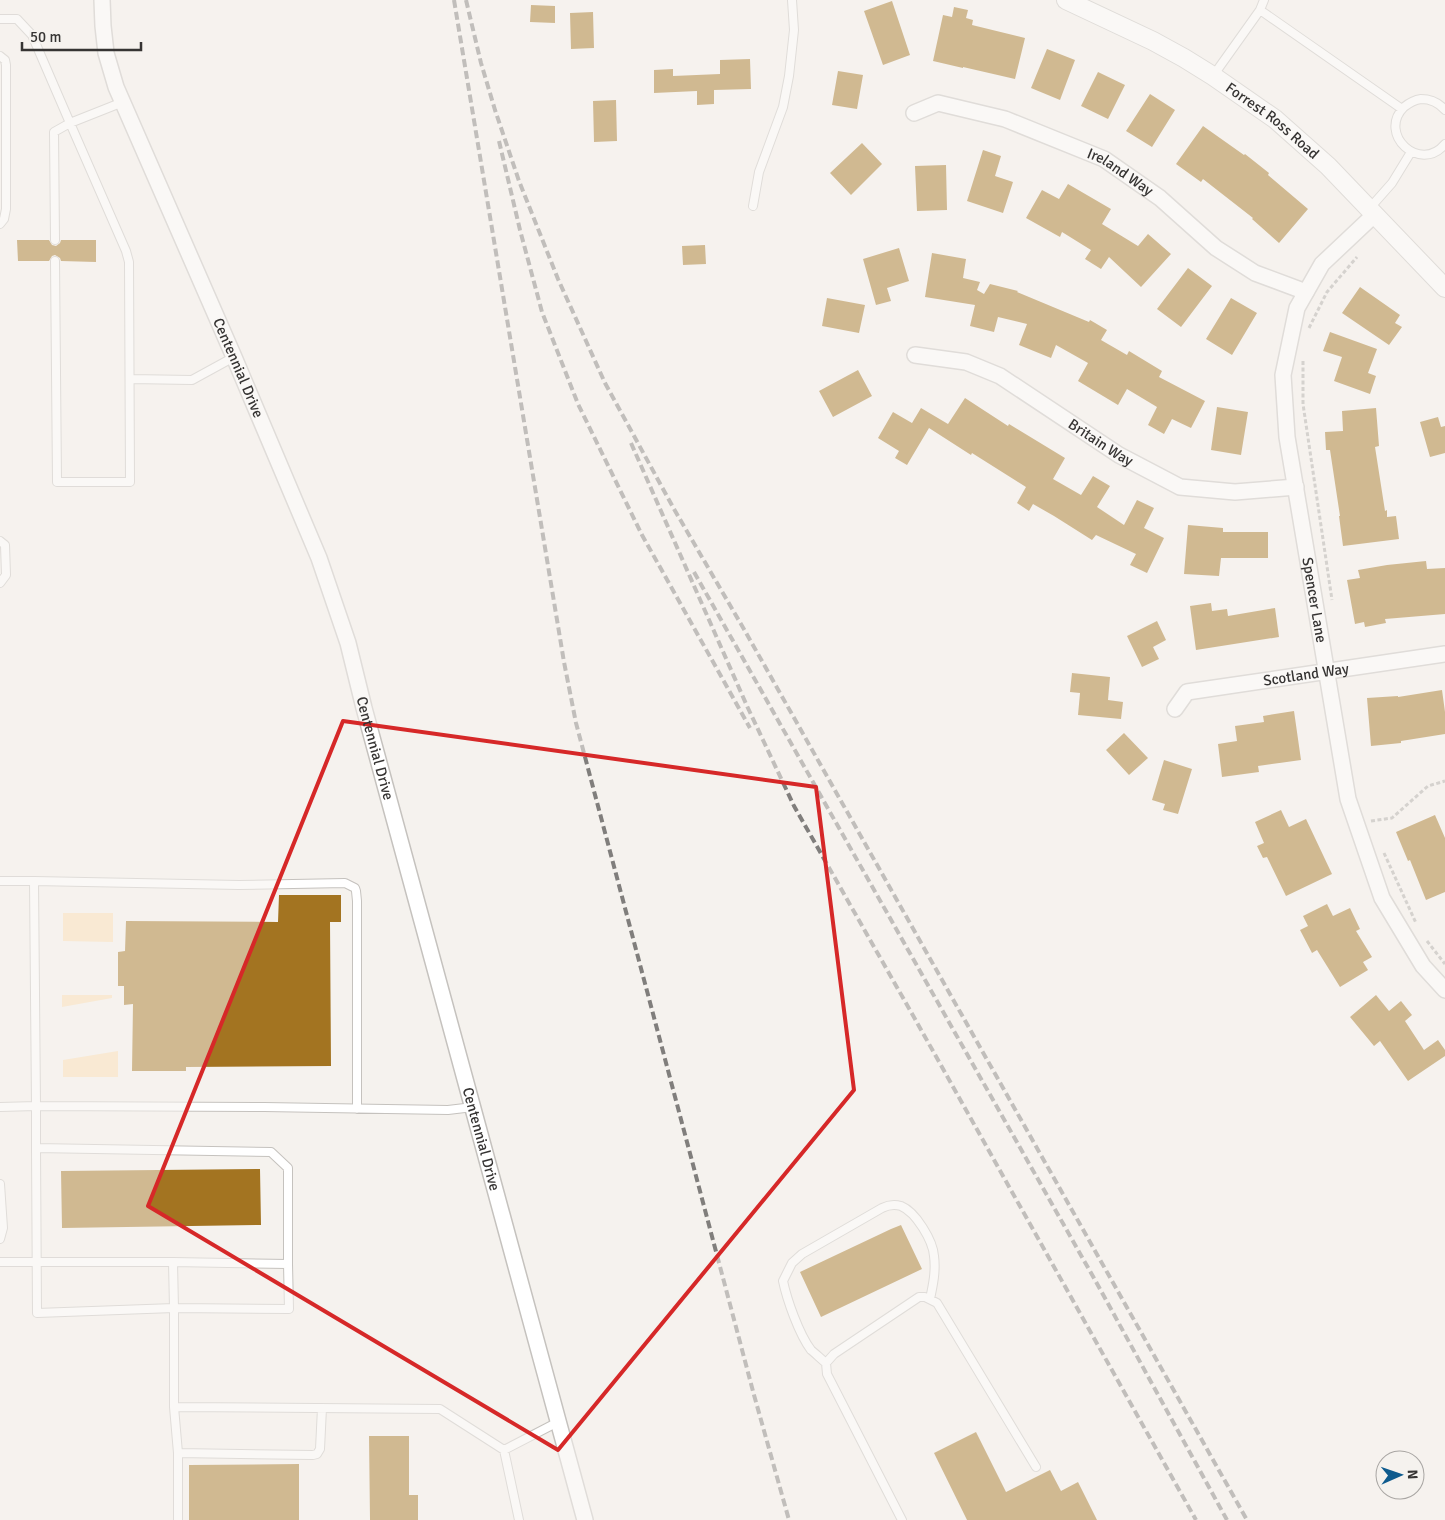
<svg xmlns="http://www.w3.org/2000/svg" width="1445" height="1520" viewBox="0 0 1445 1520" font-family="Signika,sans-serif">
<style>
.green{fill:#fcdeb1}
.building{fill:#a37421}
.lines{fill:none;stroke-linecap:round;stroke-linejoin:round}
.service-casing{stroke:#c5c2be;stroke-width:10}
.minor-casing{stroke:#c5c2be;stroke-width:18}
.tertiary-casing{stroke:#c5c2be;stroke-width:20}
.path{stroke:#adaaa7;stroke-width:3;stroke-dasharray:4 2.5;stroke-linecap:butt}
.service{stroke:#fff;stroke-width:8}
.minor{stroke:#fff;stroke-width:15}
.tertiary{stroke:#fff;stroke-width:18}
.rail{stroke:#807e7c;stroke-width:4;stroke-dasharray:8 4;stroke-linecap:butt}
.marked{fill:none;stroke:#d62828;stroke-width:4;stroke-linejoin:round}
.labels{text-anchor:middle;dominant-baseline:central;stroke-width:5;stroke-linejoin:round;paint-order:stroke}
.street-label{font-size:15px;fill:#363433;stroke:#f5f2ee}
</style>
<rect width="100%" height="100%" fill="#f5f2ee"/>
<path class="green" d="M63 913H113V942L63 941Z
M62 995H112V998L62 1007Z
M118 1051V1077H63V1060Z"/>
<path class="building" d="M892 1 910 55 883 65 864 11Z
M531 5 555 6V23L530 22Z
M954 7 968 10 966 18 973 20 972 25 1025 38 1015 79 963 67V68L933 61 943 15 952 17Z
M593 12 594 48 571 49 570 13Z
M1047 49 1075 60 1060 100 1031 88Z
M750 59 751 89 714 90V104L697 105V91L654 93V70L673 69V76L720 74V60Z
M838 71 863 75 857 109 832 105Z
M1098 72 1125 85 1108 119 1081 106Z
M1150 94 1175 110 1152 147 1126 131Z
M616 100 617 141 594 142 593 101Z
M1203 126 1244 155 1245 154 1269 173 1268 175 1308 209 1279 243 1252 219 1253 218 1203 179 1201 182 1176 164Z
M862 143 882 164 851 195 830 173Z
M983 150 1001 156 995 176 1013 182 1003 213 967 201Z
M946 165 947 210 917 211 915 166Z
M1068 184 1111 209 1102 224 1138 246 1148 234 1171 254 1141 287 1109 257 1101 269 1085 259 1091 250 1062 232 1060 237 1026 218 1042 190 1059 199Z
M17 240H49L52 245 56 246 60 243 61 240H96V262L61 261 60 258 55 255 52 256 49 261H18Z
M705 245 706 264 683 265 682 246Z
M899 248 909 281 887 288 891 301 876 305 863 259Z
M932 253 966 259 963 278 980 282 977 290 984 294 990 284 1018 291 1017 292 1089 322 1090 320 1107 330 1101 340 1127 355 1129 351 1162 371 1159 377 1205 401 1191 428 1172 419 1164 434 1148 425 1157 407 1127 389 1118 405 1078 381 1088 363 1056 345 1051 358 1019 345 1027 324 998 317 994 332 970 326 975 305 925 297Z
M1188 268 1212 286 1181 327 1157 309Z
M1360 287 1400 315 1395 323 1402 327 1389 345 1342 313Z
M827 298 865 305 859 333 822 326Z
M1231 298 1257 313 1232 355 1206 339Z
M1330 332 1377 349 1368 373 1376 376 1370 394 1334 381 1342 357 1323 351Z
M858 370 872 396 833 417 819 391Z
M965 398 1008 426 1009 424 1065 458 1053 479 1081 495 1093 476 1110 486 1097 507 1124 525 1137 500 1154 508 1144 528 1164 538 1147 573 1130 565 1136 554 1096 535 1092 540 1054 516 1033 504 1029 511 1017 503 1026 487 972 453 971 455 929 428 907 465 895 458 899 451 878 438 893 412 912 423 921 408 948 424Z
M1217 407 1248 412 1241 455 1211 450Z
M1376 408 1379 446 1375 447 1385 511 1387 510V517L1396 516 1399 539 1343 546 1339 516H1340L1330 450H1326L1325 432 1343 431 1342 411Z
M1438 417 1441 427 1445 426V453L1430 457 1420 422Z
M1188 525 1223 528V532H1268V558H1221L1219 576 1184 574Z
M1426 561 1427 569 1445 568V614L1385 619 1386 623 1365 627 1364 622 1355 624 1347 580 1360 578 1358 570 1387 565Z
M1211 603 1212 611 1227 609 1228 616 1275 608 1279 637 1196 650 1190 606Z
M1157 621 1166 640 1153 647 1159 659 1142 667 1127 636Z
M1072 673 1110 677 1108 700 1123 702 1121 719 1078 715 1080 693 1070 692Z
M1442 690 1445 712V734L1401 741V743L1371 746 1367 698 1398 696V697Z
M1294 711 1301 760 1258 766 1259 772 1222 777 1218 744 1237 741 1235 726 1264 722 1263 716Z
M1124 733 1148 758 1129 775 1106 750Z
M1164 760 1192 769 1178 814 1163 810 1165 804 1152 800Z
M1281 810 1289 827 1306 819 1332 874 1286 896 1267 857 1263 858 1257 846 1264 843 1255 822Z
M1435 815 1445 838V892L1426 900 1410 860 1408 861 1396 832Z
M279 895H341V922H330L331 1066 186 1067V1071H132L133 1004 124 1005V986H118V952L125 951 126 921 278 922Z
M1327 904 1333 916 1350 908 1360 929 1356 931 1372 957 1363 962 1368 970 1340 987 1317 950 1312 953 1300 930 1308 926 1303 916Z
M1376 995 1389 1011 1401 1001 1412 1015 1405 1021 1424 1050 1438 1040 1445 1050V1056L1408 1081 1380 1041 1374 1046 1350 1017Z
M260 1169 261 1225 62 1228 61 1171Z
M901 1225 922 1269 821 1317 800 1272 891 1229Z
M976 1432 1006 1492 1050 1470 1061 1491 1078 1482 1097 1520H967L934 1453Z
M369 1436H409V1495H418V1520H370Z
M299 1464V1520H189V1465Z"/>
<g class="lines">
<g class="service-casing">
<path id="service" d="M1260 10 1264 0
M0 19H17L32 35 70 123 54 132 55 240
M0 56 5 60 6 65V209L4 219 0 224
M1213 76 1260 10 1402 109
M1445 110C1439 103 1430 99 1421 99 1414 100 1409 103 1404 107 1377 134 1420 174 1445 144
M753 206 759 172 783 107 789 76 794 30 792 0
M1369 209 1392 183 1411 152
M55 261 57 482H130L129 262 126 251 70 123 123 102
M130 379 192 380 234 357
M0 541 5 545 6 575 0 583
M0 881H34L36 1106 264 1107 448 1110 473 1107
M34 881 239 885 345 883 355 888 356 891 357 901V1109
M0 1107 36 1106V1148L271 1152 288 1168V1264L173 1262 174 1308V1407
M36 1148 37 1313 174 1308 289 1309 288 1264
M0 1184 3 1228 0 1239
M0 1262H173
M826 1363C821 1359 816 1354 811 1350 799 1334 787 1300 783 1281L792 1263 802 1254 882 1208C888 1205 894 1204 901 1206 916 1212 933 1241 934 1256 936 1271 933 1285 930 1299
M504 1450 519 1520
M178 1453 313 1455 317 1454 320 1449 322 1408
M178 1520V1453L174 1407 440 1409 504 1450 558 1422
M902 1520 827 1374 826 1363 834 1354 919 1297H925L937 1303 1036 1467"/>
</g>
<g class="minor-casing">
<g id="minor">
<path id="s1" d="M102 0 103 26 106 53 116 87 234 357 319 558 348 643 364 708 585 1520"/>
<path id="s2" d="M914 113 938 103 1005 119 1104 159 1160 198 1216 248 1255 273 1306 292"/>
<path id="s3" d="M1374 215 1322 264 1297 308 1283 375 1287 437 1348 799 1382 898 1423 966 1445 990"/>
<path id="s4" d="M915 355 966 362 1000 376 1119 455 1180 487 1235 492 1296 487"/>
<path id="s5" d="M1175 709 1187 692 1445 654"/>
</g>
</g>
<g class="tertiary-casing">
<g id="tertiary">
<path id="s6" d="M1066 0 1153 41 1184 58 1213 76 1275 119 1328 166 1445 288"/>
</g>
</g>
<path class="path" d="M1309 328 1327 292 1357 257
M1303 361V404L1332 600
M1371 821 1392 818 1428 786 1445 781
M1384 853 1416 923
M1427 941 1445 964"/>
<use href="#service" class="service"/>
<use href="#minor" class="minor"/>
<use href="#tertiary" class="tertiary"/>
<path class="rail" d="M454 0 564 662 576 723 754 1395 789 1520
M466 0 481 63 495 110 519 181 558 279 605 383 674 509 745 631 1247 1520
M499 141 520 230 542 312 578 404 642 535 750 728
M631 443 747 706 794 806 915 1019 1196 1520
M694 572 1095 1280 1227 1520"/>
</g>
<path d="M0 0H1445V1520H0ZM343 721 816 787 854 1090 558 1450 148 1206Z" fill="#f5f2ee" fill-opacity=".55" fill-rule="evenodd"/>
<path class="marked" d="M343 721 816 787 854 1090 558 1450 148 1206Z"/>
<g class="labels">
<g class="street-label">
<text stroke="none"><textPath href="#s6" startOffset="240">Forrest Ross Road</textPath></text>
<text stroke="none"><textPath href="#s2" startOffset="222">Ireland Way</textPath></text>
<text stroke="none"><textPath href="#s1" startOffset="395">Centennial Drive</textPath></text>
<text stroke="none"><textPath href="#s4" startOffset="209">Britain Way</textPath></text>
<text stroke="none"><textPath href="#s3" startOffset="418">Spencer Lane</textPath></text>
<text stroke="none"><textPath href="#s5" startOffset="141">Scotland Way</textPath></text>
<text stroke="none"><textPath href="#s1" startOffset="800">Centennial Drive</textPath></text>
<text stroke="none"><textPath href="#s1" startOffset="1205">Centennial Drive</textPath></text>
</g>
</g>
<g transform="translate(1400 1475) rotate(88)"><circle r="24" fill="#f5f2ee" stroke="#a9a6a3"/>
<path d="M0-4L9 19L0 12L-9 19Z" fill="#0e5b8e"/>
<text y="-8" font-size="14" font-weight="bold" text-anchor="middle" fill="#363433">N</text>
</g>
<path d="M22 42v8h119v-8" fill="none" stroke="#363433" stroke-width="2.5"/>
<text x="30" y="42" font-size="15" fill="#363433" stroke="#f5f2ee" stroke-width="4" paint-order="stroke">50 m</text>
</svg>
